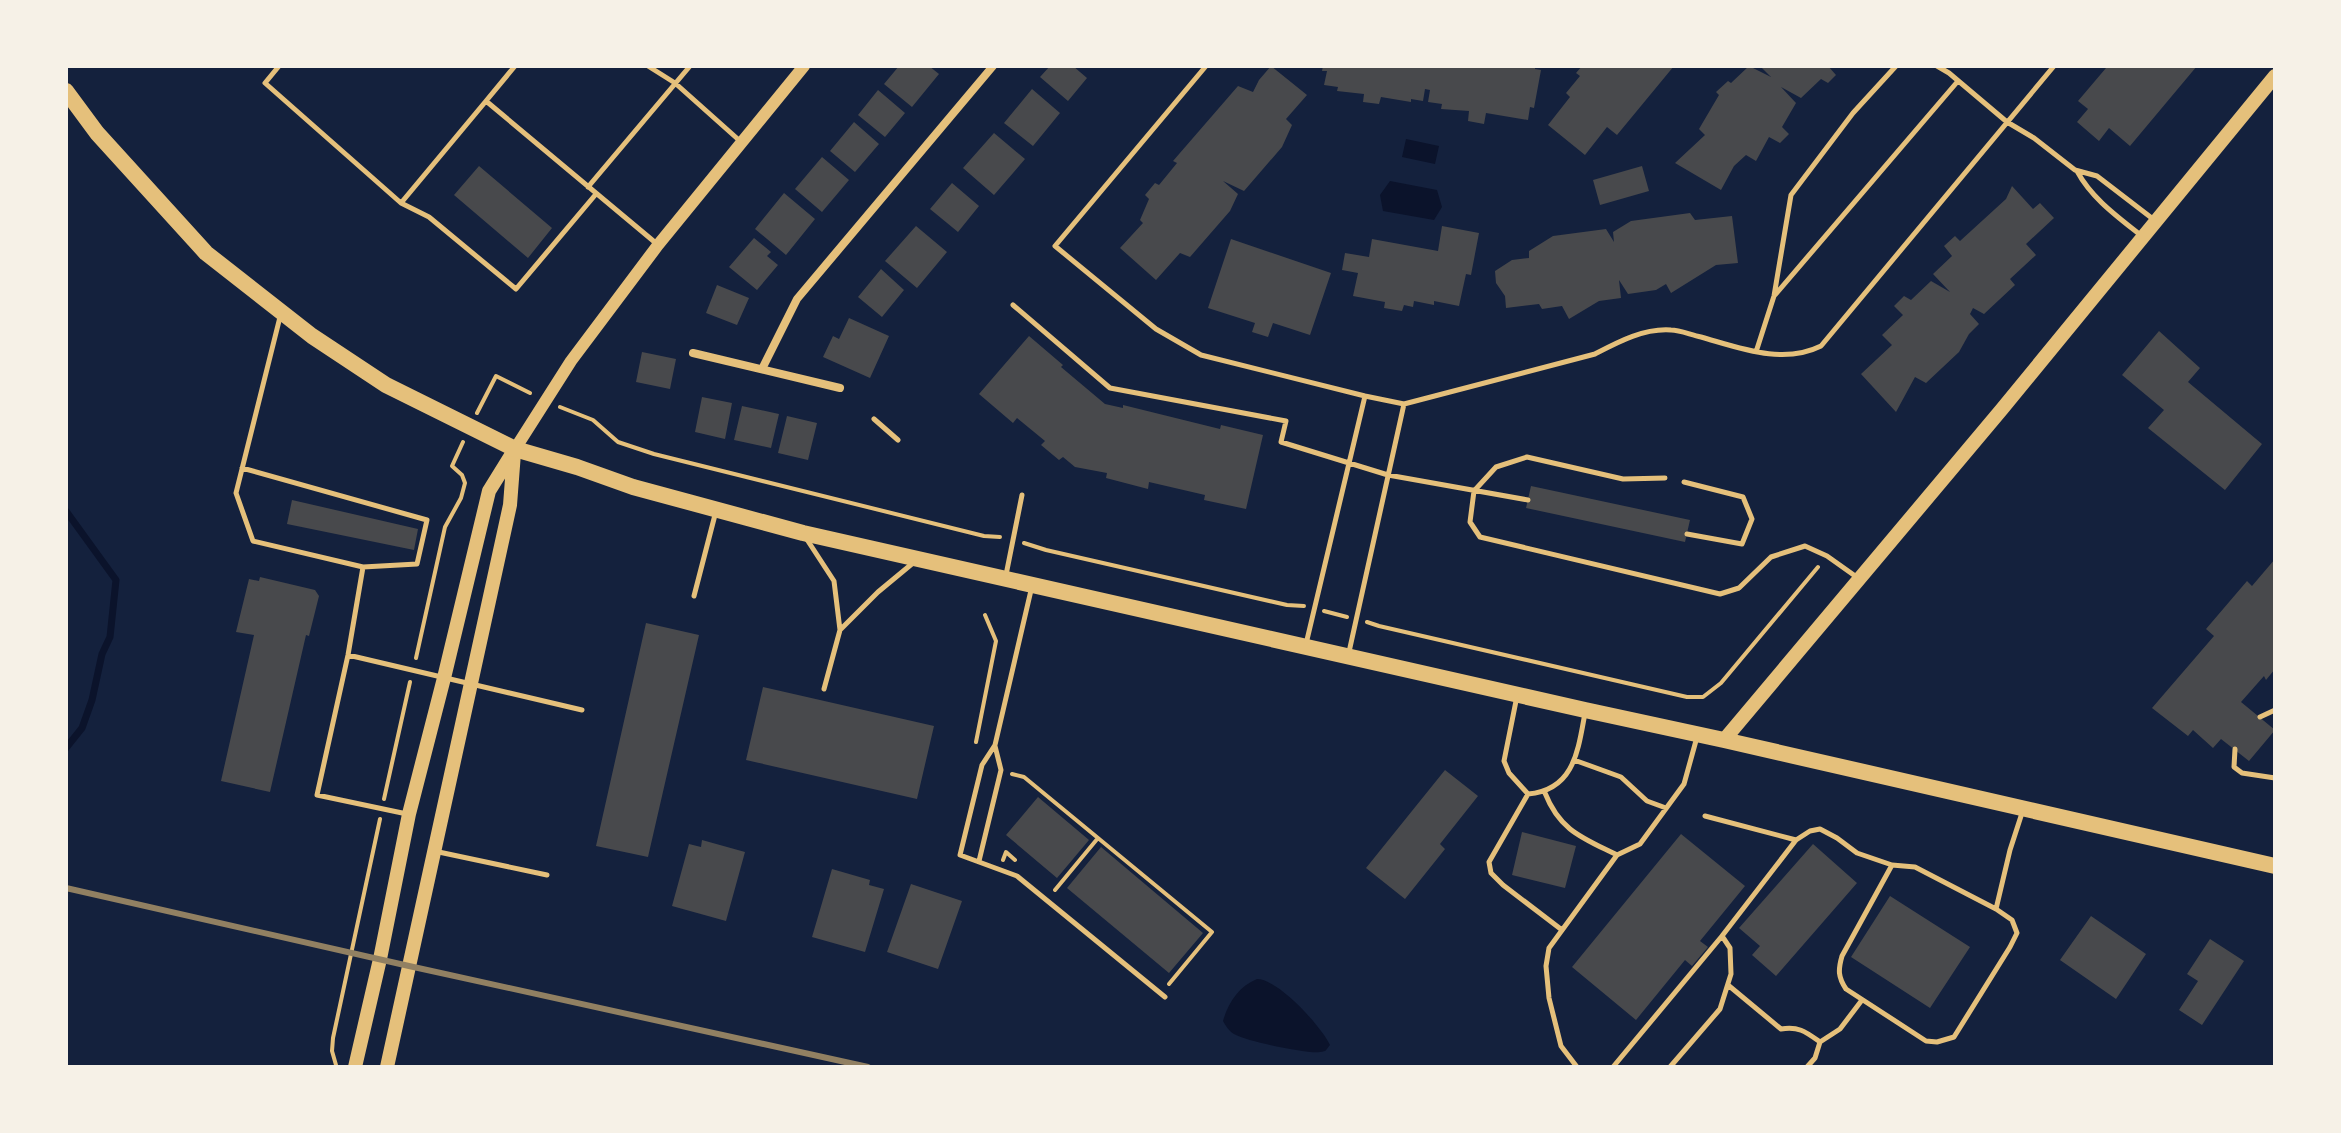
<svg xmlns="http://www.w3.org/2000/svg" width="2341" height="1133" viewBox="0 0 2341 1133" font-family="Arial,sans-serif">
<style>
.water{fill:#0b132b}
.lines{fill:none;stroke-linecap:round;stroke-linejoin:round}
.stream{stroke:#0b132b;stroke-width:7}
.building{fill:#48494c}
.path{stroke:#e5c07b;stroke-width:4}
.service{stroke:#e5c07b;stroke-width:5}
.minor{stroke:#e5c07b;stroke-width:8}
.tertiary{stroke:#e5c07b;stroke-width:12}
.secondary{stroke:#e5c07b;stroke-width:14}
.primary{stroke:#e5c07b;stroke-width:16}
.rail{stroke:#918062;stroke-width:6}
</style>
<rect width="100%" height="100%" fill="#14213d"/>
<path class="water" d="M1406 139 1439 146 1435 164 1402 157Z
M1390 181 1437 190 1442 207 1434 220 1383 211 1380 195Z
M1257 979C1278 979 1321 1026 1330 1045 1325 1051 1327 1051 1320 1052 1307 1054 1247 1041 1236 1035 1229 1032 1226 1026 1223 1021 1228 1003 1239 986 1257 979Z"/>
<g class="lines">
<path class="stream" d="M66 511 116 580 110 637 102 654 92 700 82 728 66 748"/>
</g>
<path class="building" d="M899 66H929L939 74 912 107 884 84Z
M1050 66H1073L1087 78 1068 101 1040 77Z
M1271 66 1307 95 1286 119 1292 125 1282 147 1244 191 1223 181 1238 194 1230 211 1190 257 1180 253 1156 280 1120 248 1143 223 1140 220 1149 199 1145 195 1155 183 1159 185 1177 163 1173 161 1238 86 1253 92 1259 80Z
M1323 66H1535V69L1541 70 1534 108 1530 107 1528 120 1486 113 1484 124 1468 121 1469 111 1441 109 1442 104 1428 102 1430 90 1425 89 1423 101 1411 99V102L1381 97 1379 104 1363 102 1364 94 1337 91 1338 87 1324 85 1327 71H1322Z
M1582 66H1674L1617 135 1607 127 1585 155 1548 125 1570 97 1566 93 1580 76 1576 73Z
M1749 66 1771 77 1760 66H1828L1836 75 1828 83 1821 79 1801 98 1781 87 1796 103 1782 127 1789 134 1780 143 1769 137 1756 161 1746 155 1734 166 1721 190 1675 163 1705 135 1699 129 1719 95 1716 92 1728 81 1731 83Z
M2104 66H2197L2130 146 2109 128 2099 141 2077 122 2088 109 2078 101 2106 68Z
M1032 89 1060 113 1033 146 1004 123Z
M878 90 905 113 885 137 858 115Z
M854 122 879 144 855 172 830 151Z
M994 133 1025 159 994 195 963 168Z
M822 157 849 180 822 212 795 189Z
M479 166 552 228 528 258 454 195Z
M1642 166 1649 191 1600 205 1593 180Z
M952 183 979 206 958 232 930 209Z
M2012 186 2033 209 2040 203 2054 218 2026 244 2036 255 2010 279 2015 285 1984 314 1973 308 1970 314 1979 324 1969 334 1959 352 1926 383 1915 377 1896 412 1861 374 1892 345 1882 335 1903 315 1894 306 1904 296 1911 300 1931 281 1950 292 1933 274 1952 256 1944 246 1955 236 1960 241 2006 199Z
M784 193 815 219 786 255 755 229Z
M1690 213 1695 220 1732 216 1738 263 1716 265 1671 293 1666 284 1656 290 1628 294 1619 280 1621 298 1599 301 1569 319 1562 306 1542 309 1539 304 1506 308 1505 296 1496 283 1495 271 1512 260 1529 258V251L1553 236 1606 229 1614 242 1613 232 1631 221Z
M916 226 947 252 917 288 885 261Z
M1442 226 1479 233 1471 275 1466 274 1459 306 1434 301V305L1414 301 1413 307 1404 305 1402 311 1384 308 1385 302 1353 296 1358 273 1342 270 1345 253 1369 257 1372 239 1438 251Z
M754 238 771 252 767 256 778 265 757 290 729 267Z
M1231 239 1331 273 1310 335 1273 323 1268 337 1252 332 1255 323 1208 308Z
M881 269 904 290 882 317 858 297Z
M717 285 749 298 737 325 706 313Z
M849 318 889 336 870 378 823 357 833 336 839 339Z
M2159 331 2200 368 2188 382 2262 444 2225 490 2148 428 2164 410 2122 375Z
M1029 336 1063 365 1061 367 1105 404 1123 408V405L1220 429 1221 425 1263 435 1246 509 1204 500 1205 495 1149 482 1148 489 1106 478 1107 473 1075 467 1063 457 1059 460 1041 445 1045 441 1017 418 1013 423 979 394Z
M642 352 676 359 670 389 636 382Z
M702 397 732 403 725 439 695 432Z
M742 406 779 414 771 448 734 440Z
M787 416 817 423 808 460 778 453Z
M1531 486 1690 520 1685 542 1526 508Z
M292 500 418 529 414 550 287 524Z
M2275 559V669L2266 680 2264 676 2241 702 2275 730 2249 761 2221 739 2213 748 2193 730 2188 736 2152 708 2214 636 2206 629 2247 581 2252 586Z
M260 577 315 590 319 596 309 636 306 635 270 792 221 781 254 635 236 632 249 579 259 581Z
M646 623 699 635 648 857 596 846Z
M763 687 934 726 917 799 746 760Z
M1445 770 1478 796 1440 844 1445 849 1405 899 1366 868Z
M1038 797 1089 840 1057 878 1006 835Z
M1522 832 1576 846 1565 888 1512 875Z
M1681 834 1745 886 1700 941 1708 947 1692 966 1685 960 1636 1020 1572 967Z
M702 840 745 852 726 921 672 906 689 844 701 847Z
M1813 844 1857 883 1776 976 1752 955 1760 946 1739 928Z
M1101 847 1203 933 1169 973 1067 888Z
M832 869 870 880 869 885 884 889 865 952 812 937Z
M911 884 962 901 938 969 887 952Z
M1890 896 1970 947 1930 1008 1851 957Z
M2091 916 2146 954 2116 999 2060 960Z
M2210 939 2244 961 2202 1025 2179 1010 2198 981 2187 974Z"/>
<g class="lines">
<path class="path" d="M560 407 593 420 618 442 654 454 984 536 1000 537
M477 413 496 376 530 393
M1024 543 1046 550 1287 605 1304 606
M1324 611 1347 617
M1367 622 1379 626 1687 697H1703L1721 683 1818 567
M416 658 445 527 461 498 465 483 462 475 452 466 463 442
M976 742 996 641 985 615
M1012 774 1024 777 1212 932 1169 984
M384 799 410 682
M1003 860 1006 852 1015 860
M1055 890 1098 838
M336 1065 332 1051 333 1038 380 819"/>
<path class="service" d="M279 66 265 83 401 203 486 101 657 244
M648 66 675 83 740 141
M1206 66 1055 246 1156 329 1201 355 1365 396 1404 404 1595 354C1618 342 1644 328 1671 330 1680 330 1691 335 1701 337 1740 348 1783 365 1821 346L2054 66
M1937 66 1949 73 2007 122 2034 138 2075 170 2097 176 2153 219
M486 101 515 66
M2077 171C2092 199 2118 217 2143 237
M588 187 690 66
M401 203 429 217 516 289 596 194
M1775 295 1958 81
M1013 305 1110 388 1286 421 1281 442 1388 475 1528 500
M280 317 236 493 253 541 363 567 348 655 317 795 407 814
M1756 352 1774 296 1791 195 1853 113 1896 66
M874 419 898 440
M242 468 427 520 417 564 363 567
M1665 478 1623 479 1527 457 1496 467 1474 491 1470 522 1480 537 1720 594 1739 588 1771 557 1805 546 1827 556 1858 578
M1684 482 1743 497 1752 519 1742 544 1687 534
M806 538 834 581 840 630 824 689
M1006 575 1022 495
M1032 586 995 745 982 765 960 855 1017 876 1165 997
M694 596 716 511
M841 629 878 592 913 563
M1306 644 1365 396
M1349 652 1404 404
M348 655 582 710
M1517 696 1504 761 1509 773 1528 794C1574 790 1578 751 1585 713
M2260 717 2275 710
M2235 749 2234 767 2242 773 2275 778
M1574 760 1621 777 1647 801 1666 808
M1545 793C1560 831 1583 838 1617 855L1640 844 1684 784 1697 737
M1528 794 1489 862 1491 873 1503 885 1562 930
M1705 816 1796 840
M434 851 547 875
M979 861 1001 770 995 746
M1996 909 1915 867 1892 865 1842 956C1838 970 1838 977 1846 989L1926 1041 1937 1042 1954 1037 2010 947 2017 933 2012 920 1996 909 2010 850 2022 813
M1728 985 1781 1029C1799 1026 1806 1032 1820 1042
M1577 1067 1561 1046 1549 998 1546 966 1549 948 1617 855
M1613 1067 1722 936
M1670 1067 1720 1009 1731 974 1730 948 1722 936 1796 840 1810 831 1820 829 1837 838 1857 853 1892 865
M1807 1067 1815 1058 1820 1042 1840 1029 1862 1000"/>
<path class="minor" d="M693 353 840 388
M762 369 797 299 993 66"/>
<path class="tertiary" d="M515 449 571 361 658 245 804 66"/>
<path class="secondary" d="M1724 740 2002 409 2275 76
M355 1067 380 959 409 814 444 678 489 491 515 449
M387 1067 510 505 514 453"/>
<path class="primary" d="M66 91 97 133 206 253 312 336 386 385 515 449 577 467 633 487 803 533 1585 710 1724 740 2275 866"/>
<path class="rail" d="M66 888 409 966 868 1067"/>
</g>
<rect width="2341" height="1133" fill="none" stroke="#f6f1e7" stroke-width="136"/>
</svg>
